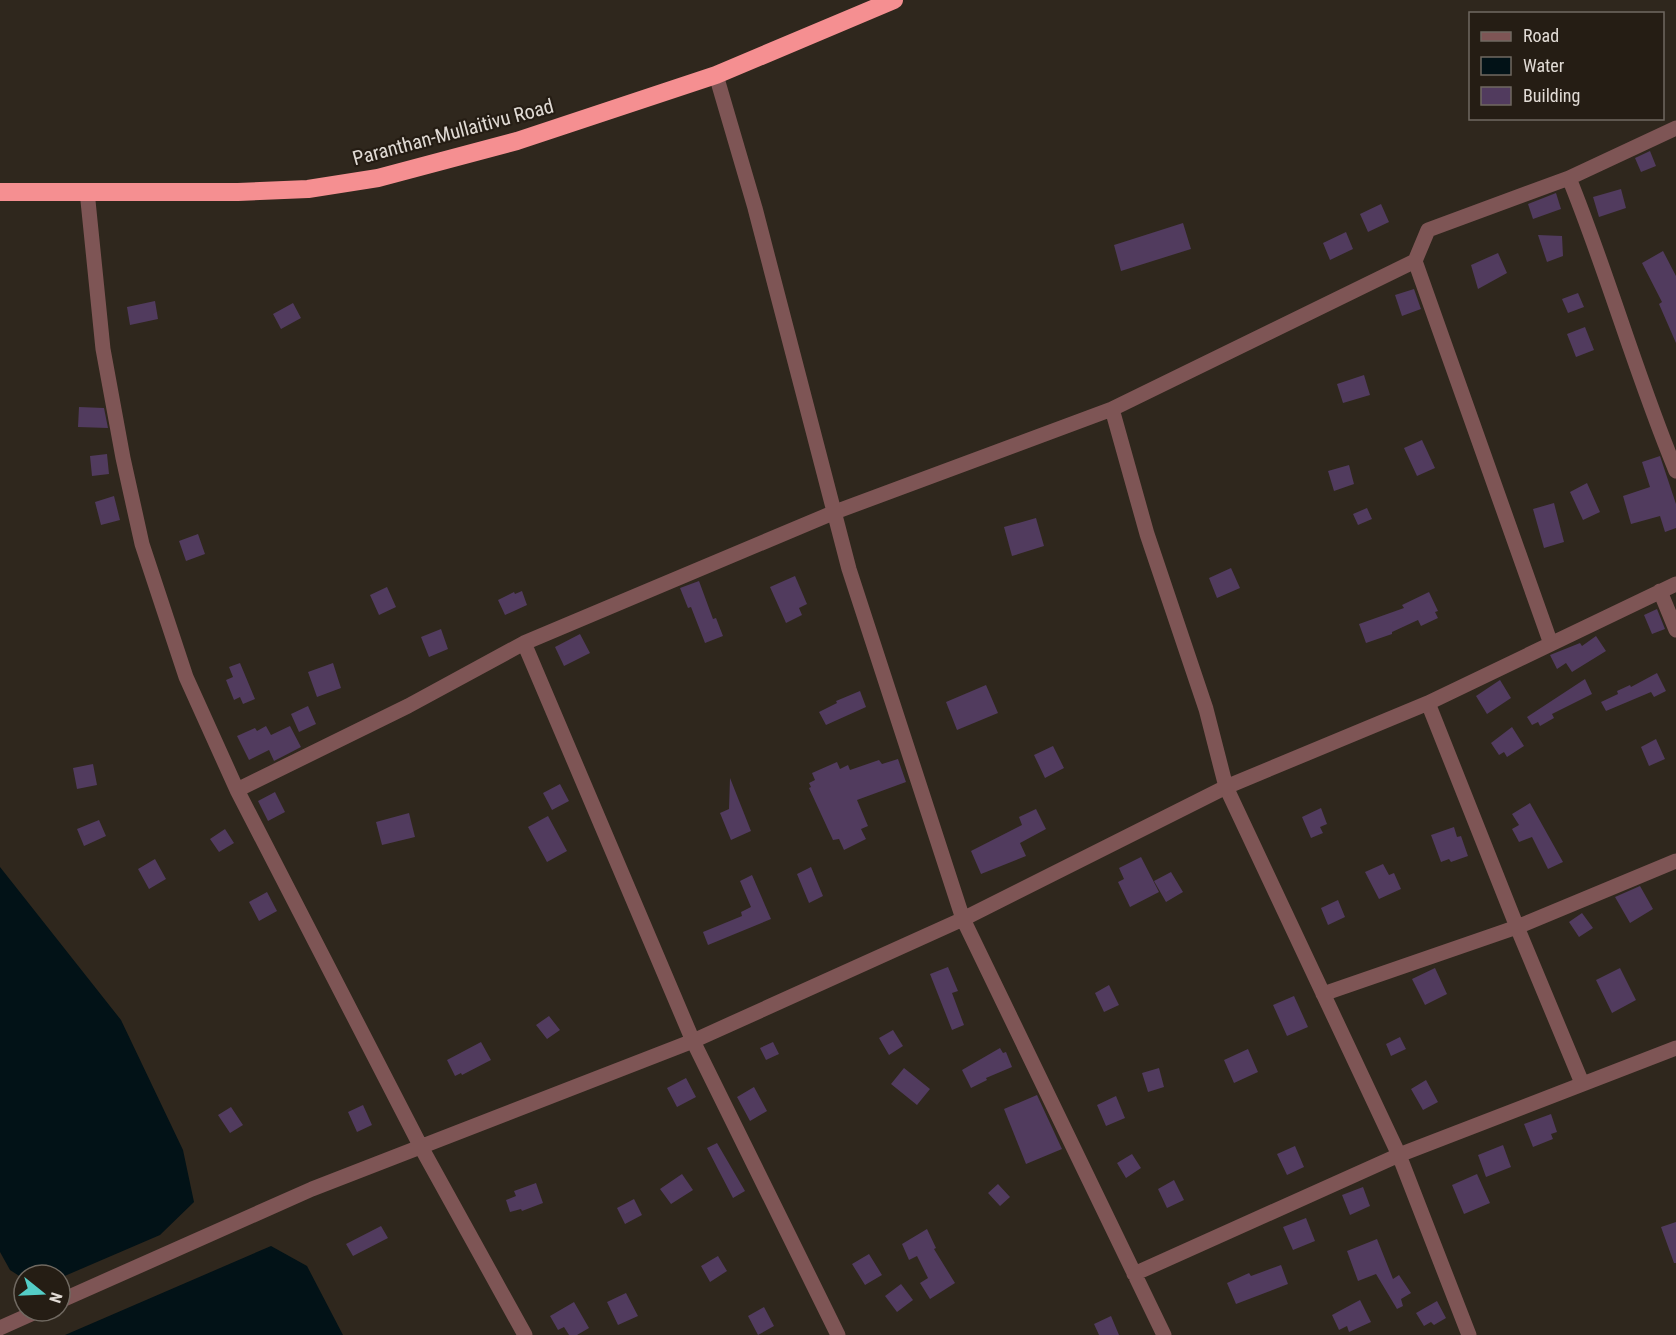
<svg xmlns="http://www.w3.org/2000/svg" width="1676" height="1335" viewBox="0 0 1676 1335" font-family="'Roboto Condensed',sans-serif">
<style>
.water{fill:#021217}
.building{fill:#513b5e}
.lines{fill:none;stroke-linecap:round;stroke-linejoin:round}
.minor{stroke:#7e5555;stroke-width:15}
.highway{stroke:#f58f91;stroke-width:18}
.labels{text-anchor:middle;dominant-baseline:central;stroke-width:4.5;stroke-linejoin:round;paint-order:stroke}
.street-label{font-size:20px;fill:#e1dbd5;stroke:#251d14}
</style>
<rect width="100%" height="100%" fill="#2f271d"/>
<path class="water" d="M0 867 121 1020 183 1150 194 1202 160 1235 60 1278V1275H24V1279L10 1270 0 1252Z
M271 1246 307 1266 343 1335H65Z"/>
<path class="building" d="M1650 151 1656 166 1641 172 1635 158Z
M1621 189 1626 208 1599 217 1593 197Z
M1556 193 1561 209 1533 219 1528 204Z
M1381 204 1389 222 1368 232 1360 214Z
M1183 223 1191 249 1121 271 1114 245Z
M1346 232 1353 249 1330 260 1323 243Z
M1538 235 1562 236 1563 256 1547 262Z
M1663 251 1676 276V343L1659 304 1662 302 1642 263Z
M1498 253 1507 273 1478 289 1471 265Z
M1414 289 1421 309 1402 316 1395 295Z
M1578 293 1584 307 1568 313 1562 299Z
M155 301 158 319 130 325 127 307Z
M293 303 301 318 281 329 273 314Z
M1585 327 1594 350 1576 357 1567 334Z
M1364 375 1370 395 1343 403 1337 384Z
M79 407 104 408 108 428 78 427Z
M1422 440 1435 468 1417 476 1404 448Z
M107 454 109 474 92 476 90 456Z
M1660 456 1676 504V528L1665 532 1660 516 1631 524 1623 496 1650 487 1642 462Z
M1349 465 1354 484 1334 491 1328 471Z
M1587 483 1600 512 1583 520 1570 492Z
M114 496 120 520 101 525 95 502Z
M1554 503 1564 542 1544 548 1533 509Z
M1367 508 1372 519 1358 525 1353 514Z
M1036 518 1044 546 1012 556 1004 527Z
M198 534 205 554 186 561 179 541Z
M1231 568 1240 588 1217 598 1209 578Z
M795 576 807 604 799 608 802 615 786 623 770 587Z
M699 581 713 619 716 618 723 636 705 643 691 607 688 608 680 588Z
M387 587 396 607 379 615 370 595Z
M522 591 527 605 505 615 498 600 514 592 515 594Z
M1429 592 1438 611 1435 612 1438 618 1421 626 1418 620 1392 632V634L1366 643 1359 624 1404 608 1402 605Z
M1657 609 1665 629 1652 634 1644 615Z
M441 629 448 649 429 657 421 637Z
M580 634 590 653 564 666 555 647Z
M1596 636 1606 651 1572 672 1566 663 1557 669 1550 655 1580 643 1582 646Z
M240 663 255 699 243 704 240 697 234 700 226 680 233 677 229 667Z
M333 663 341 688 317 697 308 672Z
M1657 673 1666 691 1654 697 1651 692 1606 711 1601 702 1618 694 1617 691 1630 685 1631 687Z
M1585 679 1592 694 1552 714 1554 718 1540 726 1538 722 1532 725 1527 717Z
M1500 680 1511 698 1487 714 1476 696Z
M986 685 998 713 957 730 946 702Z
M860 691 866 707 826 725 819 712 837 703 836 701Z
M308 706 316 724 299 732 291 714Z
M266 726 271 735 290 726 301 747 274 761 269 750 249 760 237 736 255 728 257 731Z
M1512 727 1524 746 1507 757 1504 752 1499 755 1491 743Z
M1656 739 1665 759 1649 766 1641 747Z
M1053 746 1064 768 1045 778 1034 755Z
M898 759 906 782 857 800 868 826 861 829 866 839 844 850 839 839 833 840 809 788 811 787 809 783 815 780 812 773 837 762 840 769 848 765 850 770 879 760 882 764Z
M93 764 97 785 77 789 73 768Z
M730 778 751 831 731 840 720 813 729 809Z
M560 784 569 801 552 810 543 793Z
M275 792 285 812 268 821 258 801Z
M1530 803 1563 862 1548 869 1532 837 1519 842 1512 829 1519 825 1512 814Z
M1321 808 1327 824 1320 827 1323 833 1311 838 1302 817Z
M1036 809 1046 829 1020 843 1026 856 981 874 971 851 1022 825 1019 817Z
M409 813 415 837 382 845 376 822Z
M548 816 567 851 547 862 528 827Z
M99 820 106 836 84 846 77 829Z
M1454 827 1457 837 1461 836 1468 856 1451 862 1449 859 1441 862 1431 835Z
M225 829 234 843 219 852 210 839Z
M1141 857 1159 892 1130 907 1118 882 1124 879 1119 868Z
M155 859 166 879 149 889 138 869Z
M1383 864 1389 875 1394 873 1401 889 1379 899 1365 872Z
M811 867 823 896 809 903 797 874Z
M1171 872 1183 892 1166 902 1154 881Z
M752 875 771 919 708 945 703 932 742 916 741 912 751 907 740 881Z
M1640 886 1653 909 1630 923 1615 897Z
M267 892 277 911 259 921 249 902Z
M1338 900 1345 917 1328 925 1321 908Z
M1582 913 1593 928 1579 937 1569 922Z
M948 967 958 991 952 993 964 1025 952 1030 930 974Z
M1435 968 1447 994 1425 1005 1412 979Z
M1620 968 1636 1000 1612 1013 1596 980Z
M1109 985 1119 1005 1104 1012 1095 993Z
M1294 996 1308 1027 1287 1036 1273 1005Z
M549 1016 560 1030 547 1039 536 1025Z
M893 1030 903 1046 889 1055 879 1038Z
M1400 1037 1406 1049 1391 1056 1386 1044Z
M481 1042 491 1060 462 1075 461 1073 455 1076 447 1060Z
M773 1042 779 1054 766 1060 760 1048Z
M1000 1048 1003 1053 1006 1052 1012 1067 986 1078 987 1080 971 1088 962 1070Z
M1248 1049 1258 1072 1234 1083 1224 1060Z
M904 1068 930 1089 917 1105 891 1084Z
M1159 1068 1164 1087 1148 1092 1142 1073Z
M686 1078 696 1097 677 1107 667 1088Z
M1426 1080 1438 1102 1423 1110 1411 1089Z
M754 1087 767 1111 750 1121 737 1097Z
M1037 1095 1062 1149 1026 1164 1004 1109Z
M1116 1096 1125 1118 1106 1126 1097 1105Z
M363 1105 372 1125 357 1132 348 1112Z
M231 1107 243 1125 230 1133 218 1115Z
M1551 1114 1557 1132 1551 1134 1553 1139 1533 1147 1524 1124Z
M717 1143 745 1191 733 1198 707 1148Z
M1503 1145 1511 1167 1486 1177 1478 1155Z
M1295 1146 1304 1167 1287 1175 1277 1154Z
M1132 1154 1141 1168 1126 1178 1117 1163Z
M682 1174 693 1190 671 1204 660 1189Z
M1477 1174 1490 1203 1464 1214 1452 1185Z
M1174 1180 1184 1200 1167 1208 1158 1189Z
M536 1183 543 1203 522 1211 521 1209 510 1212 506 1200 516 1196 514 1191Z
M998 1184 1010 1197 1000 1206 988 1193Z
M1363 1187 1370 1206 1350 1215 1342 1195Z
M634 1199 642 1215 625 1224 617 1208Z
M1306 1218 1315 1241 1293 1250 1283 1227Z
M1676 1222V1263H1674L1661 1227Z
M381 1226 388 1238 353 1256 346 1244Z
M927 1229 936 1248 934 1249 955 1283 930 1299 920 1283 928 1278 917 1256 909 1260 902 1244Z
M1377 1239 1393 1279 1399 1275 1411 1293 1401 1299 1403 1306 1397 1309 1376 1274 1358 1281 1347 1251Z
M869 1254 882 1275 865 1285 852 1264Z
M718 1256 727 1271 710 1282 701 1266Z
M1281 1265 1288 1284 1236 1304 1227 1283 1249 1273 1251 1276Z
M901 1284 913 1300 897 1312 885 1296Z
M626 1293 638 1316 618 1325 607 1302Z
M1360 1300 1371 1322 1349 1332 1347 1326 1339 1330 1332 1315Z
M1437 1301 1446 1318 1434 1325 1431 1322 1424 1326 1416 1313Z
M574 1302 589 1328 577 1335H569L564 1327 558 1330 550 1316Z
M764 1307 774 1326 758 1335 748 1316Z
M1111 1316 1119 1335H1099L1094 1324Z"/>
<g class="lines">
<path class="minor" d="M716 75 755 208 849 569 963 919 1164 1335
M1569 178C1608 274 1636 375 1676 471
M87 191 103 349 123 458 142 544 186 677 237 790 421 1147 525 1335
M1415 261 1551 644
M1660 591 1676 630
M524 643 693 1041 838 1335
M1428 703 1517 927 1582 1083
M237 790 408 706 524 643 835 512 1112 409
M1323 994 1517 927 1676 861
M1134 1274 1399 1155 1676 1048
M60 1301 312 1189 693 1041 963 919 1226 787 1428 703 1676 584
M0 1328 38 1311
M1469 1335 1399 1155 1226 787 1206 709 1147 534 1112 409 1415 261 1428 230 1569 178 1676 128"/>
<path class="highway" d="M0 192H238L308 189 378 178 517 141 716 75 894 0"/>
</g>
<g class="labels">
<g class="street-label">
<text transform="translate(453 132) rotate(-15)">Paranthan-Mullaitivu Road</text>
</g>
</g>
<rect x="1469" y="12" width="195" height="108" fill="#251d14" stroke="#706961" stroke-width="1.5"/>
<rect x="1481" y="32" width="30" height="9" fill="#7e5555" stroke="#706961" stroke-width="1.5"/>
<text x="1523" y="42" font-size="18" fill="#e1dbd5">Road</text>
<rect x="1481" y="57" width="30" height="18" fill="#021217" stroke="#706961" stroke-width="1.5"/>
<text x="1523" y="72" font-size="18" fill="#e1dbd5">Water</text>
<rect x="1481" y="87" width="30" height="18" fill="#513b5e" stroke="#706961" stroke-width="1.5"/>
<text x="1523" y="102" font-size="18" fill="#e1dbd5">Building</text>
<g transform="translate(42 1293) rotate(108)"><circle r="28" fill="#251d14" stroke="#706961" stroke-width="1.5"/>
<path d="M0-4.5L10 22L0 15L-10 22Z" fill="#54cdc7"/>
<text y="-9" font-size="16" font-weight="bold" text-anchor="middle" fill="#e1dbd5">N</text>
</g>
</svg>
